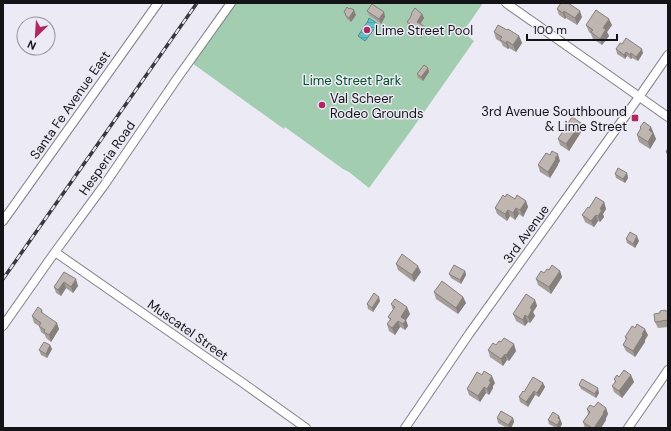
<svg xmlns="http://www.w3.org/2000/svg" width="671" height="431" viewBox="0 0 671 431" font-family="'DM Sans',sans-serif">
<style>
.green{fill:#a3cdb0}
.water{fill:url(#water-rules);stroke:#4b8b92}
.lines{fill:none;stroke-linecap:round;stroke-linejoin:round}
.minor-casing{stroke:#81818a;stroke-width:10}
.minor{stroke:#fff;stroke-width:8}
.rail-casing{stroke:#39383d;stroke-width:3.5}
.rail{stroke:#ebeaf5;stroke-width:2;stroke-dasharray:6;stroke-linecap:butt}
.wall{fill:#a59d98}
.shaded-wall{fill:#867f7c}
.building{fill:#c0b6b1;stroke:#867f7c}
.poi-dot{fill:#b3265f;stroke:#ebeaf5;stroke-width:1.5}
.labels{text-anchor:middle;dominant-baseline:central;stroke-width:3;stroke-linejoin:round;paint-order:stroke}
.poi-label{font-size:13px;fill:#141317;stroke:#ebeaf5;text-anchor:start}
.park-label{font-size:13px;fill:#02502a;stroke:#ebeaf5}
.street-label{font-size:13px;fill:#141317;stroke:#ebeaf5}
</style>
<defs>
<pattern id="water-rules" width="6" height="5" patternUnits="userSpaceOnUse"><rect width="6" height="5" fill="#63bfc7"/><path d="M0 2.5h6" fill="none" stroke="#55a3aa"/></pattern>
</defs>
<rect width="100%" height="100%" fill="#ebeaf5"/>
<path class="green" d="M234 3H483L463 32 474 41 410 132 369 188 349 172 343 169 285 127 284 129 192 63Z"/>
<path class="water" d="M369 18 378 24 365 41 358 36 368 21Z"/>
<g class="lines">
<g class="minor-casing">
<path id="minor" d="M506 3 668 117
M3 221 158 3
M55 252 243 383 306 428
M3 326 55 252 105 184 176 80 231 3
M405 428 469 334 639 97 668 55
M628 428 668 370"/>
</g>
<use href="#minor" class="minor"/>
<g class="rail-casing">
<path id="rail" d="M3 279 197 3"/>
</g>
<use href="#rail" class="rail"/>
</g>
<path class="wall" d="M349 9 356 15 351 22 347 19 344 12Z
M557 9 582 17 577 25 566 18 565 19 559 15Z
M367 11 384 12 385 17 381 24 369 15Z
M411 14H422L424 18 420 24 426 31 421 38 417 35 416 31 409 26 407 22 410 18 412 14Z
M586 25H612L607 32 609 36 602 45 593 39 591 34 589 32Z
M507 30 519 36 522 43 516 52 509 48 508 49 503 46 501 42 496 39 494 32Z
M616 49 643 53 638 61 632 58 631 59 627 56 625 59 617 54Z
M428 68 429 72 423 81 418 78 417 74Z
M640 127H651L656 139 650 149 639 142 637 135 641 129Z
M583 129 569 151 560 145 558 139Z
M668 148V158L666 152Z
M560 161 558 164V165L550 178 540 172 538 165Z
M627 173 628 178 625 183 616 178 615 174Z
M505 197 526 201 528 207 523 217 519 214 515 220 510 216 507 221 497 214 495 208Z
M604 202 606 209 603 214 604 217 600 222 598 221 594 227 585 222 582 215 589 208Z
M626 239 639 241 635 248 627 243Z
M396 264 421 272 414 282 398 270Z
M549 270 560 271 562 277 551 294 538 285 536 279Z
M465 271 466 275 461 284 451 278 449 274Z
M64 272 78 286 73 293 66 288 61 296 56 293 54 287Z
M434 292 463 297 466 303 458 314 436 299Z
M535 300 537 306 533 312 535 316 530 323 528 322 525 326 516 321 513 314Z
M380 301 373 312 368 309 367 304Z
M391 304 410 314 406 320 408 326 405 330 400 327 395 335 389 331 387 324 390 320 388 317 393 310Z
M42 310 43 314 59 329 51 342 46 338 45 335 41 332 39 326 34 323 32 316Z
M665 310 666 311H668V327L658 328 655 322 660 313Z
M648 335 645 340V342L635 357 626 351 623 345 626 340 625 337Z
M50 345 52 349 47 358 41 355 39 350Z
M496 345 516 351 509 361 507 360 503 366 490 357 488 350Z
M631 375 634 382 622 398 614 392 612 386 615 382 614 379 619 377Z
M495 383 493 386V388L489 395 486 393 480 402 469 395 467 389Z
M543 383 545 387 539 397 535 395 528 407 520 402 519 397 524 392Z
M579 385 599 393 596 398 581 389Z
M594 407 606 408 608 414 606 418V420L601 428H585L583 422 588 414 587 409Z
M559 416 562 424 560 428H556L549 424 548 420Z
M497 418H513L514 422 511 428H507L498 423Z"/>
<path class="shaded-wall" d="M354 10 356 15 351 22 349 18Z
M564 11 566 18 565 19 563 13Z
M580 11 582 17 577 25 575 18Z
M384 12 385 17 381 24 379 19Z
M422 14 424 18 419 26 417 22Z
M609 19 612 25 607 32 609 36 602 45 600 39 603 28Z
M425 27 426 31 421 38 420 34Z
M519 36 522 43 516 52 513 45Z
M507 41 509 48 508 49 506 43Z
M642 49 643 53 638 61 636 57Z
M626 52 627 56 625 59 624 55Z
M631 53 632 58 631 59 630 55Z
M428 68 429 72 423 81 421 77Z
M581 123 583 129 569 151 566 144Z
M651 127 656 139 650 149 648 142 649 130Z
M558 154 560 161 558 164V165L550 178 548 172Z
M627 173 628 178 625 183 623 179Z
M526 201 528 207 523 217 520 210Z
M604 202 606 209 603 214 604 217 600 222 598 216 600 209Z
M516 208 519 214 515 220 513 213Z
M508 210 510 216 507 221 505 214Z
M596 215 598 221 594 227 591 221Z
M637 236 639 241 635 248 633 244Z
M418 266 421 272 414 282 412 275Z
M465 271 466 275 461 284 460 280Z
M560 271 562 277 551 294 549 287Z
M76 279 78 286 73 293 71 287Z
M64 282 66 288 61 296 58 290Z
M379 297 380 301 373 312 372 308Z
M463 297 466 303 458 314 456 308Z
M535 300 537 306 533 312 535 316 530 323 528 317 530 308Z
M407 307 410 314 404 323 406 320 408 326 405 330 401 317Z
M525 315 528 322 525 326 523 320Z
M398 321 400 327 395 335 392 328Z
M57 323 59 329 51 342 49 335Z
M645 329 648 335 645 340V342L635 357 633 351Z
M514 344 516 351 509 361 506 355Z
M50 345 52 349 47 358 46 354Z
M505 354 507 360 503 366 501 359Z
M631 375 634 382 622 398 619 391Z
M492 376 495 383 493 386V388L489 395 487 389 489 381Z
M543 383 545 387 539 397 537 393Z
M484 387 486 393 480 402 478 396Z
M598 388 599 393 596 398 595 394Z
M534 391 535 395 528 407 526 402Z
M606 408 608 414 606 418V420L601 428H594Z
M559 416 562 424 560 428H558L557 425 558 418Z
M513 418 514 422 511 428H509L508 425Z"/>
<path class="building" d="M561 3H568L580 11 575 18 564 11 563 13 557 9Z
M372 4 384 12 379 19 367 11Z
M347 7 349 9 350 8 354 10 349 18 345 15 346 14 344 12Z
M415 8 422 14 417 22 425 27 420 34 416 31 417 29 407 22 410 18 412 14H411Z
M596 10 609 19 603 28 606 29 600 39 591 32 593 30 586 25Z
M498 25 507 30 508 29 519 36 513 45 507 41 506 43 500 40 502 37 494 32Z
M626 38 642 49 636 57 631 53 630 55 626 52 624 55 616 49 620 43 622 44Z
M424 65 428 68 421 77 417 74Z
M572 117 581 123 566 144 558 139Z
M644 122 651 127 649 130 653 133 648 142 637 135 641 128 640 127Z
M668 148V153L666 152Z
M552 151 558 154 555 158 556 159 548 172 538 165 546 153 550 155Z
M618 168 627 173 623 179 615 174Z
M507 194 515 199 517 195 526 201 520 210 516 208 513 213 508 210 505 214 495 208 503 195 505 197Z
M596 197 604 202 600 209 602 210 598 216 596 215 591 221 582 215 588 207 589 208Z
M630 232 637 236 633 244 626 239Z
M402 254 418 266 412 275 396 264Z
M454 265 465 271 460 280 449 274Z
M552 265 560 271 549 287 536 279 541 271 544 273 547 269 549 270Z
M64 272 76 279 71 287 64 282 58 290 54 287Z
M442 281 463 297 456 308 434 292Z
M374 293 379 297 372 308 367 304Z
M526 294 535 300 530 308 532 309 528 317 525 315 523 320 513 314Z
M395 299 407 307 401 317 406 320 403 324 398 321 392 328 387 324 391 319 388 317 395 307 391 304Z
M38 307 42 310 41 312 57 323 49 335 44 332 45 330 39 326 41 323 32 316Z
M665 310V311H668V320L655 322 654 314 660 313V311Z
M637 324 645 329 642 334 643 335 633 351 623 345 627 338 625 337 632 326 635 328Z
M504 338 514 344 506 355 505 354 501 359 488 350 493 343 496 345 499 341 501 342Z
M44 342 50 345 46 354 39 350Z
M624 370 631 375 619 391 612 386 616 381 614 379 617 375 619 377Z
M484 371 492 376 489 381 491 382 487 389 484 387 478 396 467 389 477 372 482 375Z
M533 377 543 383 537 393 534 391 526 402 519 397 523 391 524 392Z
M582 379 598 388 595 394 579 385Z
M598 402 606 408 603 413H604L594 428H592L583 422 590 412 587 409 590 405 594 407Z
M501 411 513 418 508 425 497 418Z
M553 412 559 416 558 418 560 420 557 425 548 420Z"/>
<g class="poi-dot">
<circle cx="367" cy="30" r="4"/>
<circle cx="322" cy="105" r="4"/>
<rect x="631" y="114" width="8" height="8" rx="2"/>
</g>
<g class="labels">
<g class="poi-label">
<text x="375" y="30">Lime Street Pool</text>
<text x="330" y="98">Val Scheer<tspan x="330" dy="15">Rodeo Grounds</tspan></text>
<text x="627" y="111" text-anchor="end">3rd Avenue Southbound<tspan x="627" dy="15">&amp; Lime Street</tspan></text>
</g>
<g class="park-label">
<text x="352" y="80">Lime Street Park</text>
</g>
<g class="street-label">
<text transform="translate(70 105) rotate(-55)">Santa Fe Avenue East</text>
<text transform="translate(107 158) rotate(-55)">Hesperia Road</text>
<text transform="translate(526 234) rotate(-54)">3rd Avenue</text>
<text transform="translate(188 330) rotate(35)">Muscatel Street</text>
</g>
</g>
<rect width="671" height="431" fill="none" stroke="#141317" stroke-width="8"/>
<g transform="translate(36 36) rotate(205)"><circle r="19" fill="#ebeaf5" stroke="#95949c"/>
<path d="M0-3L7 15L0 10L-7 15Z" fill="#b3265f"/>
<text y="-6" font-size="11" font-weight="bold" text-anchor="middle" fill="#141317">N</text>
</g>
<path d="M527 34v6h90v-6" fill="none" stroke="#141317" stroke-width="2"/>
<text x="533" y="34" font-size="12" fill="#141317" stroke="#ebeaf5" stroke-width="3" paint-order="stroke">100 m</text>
</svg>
